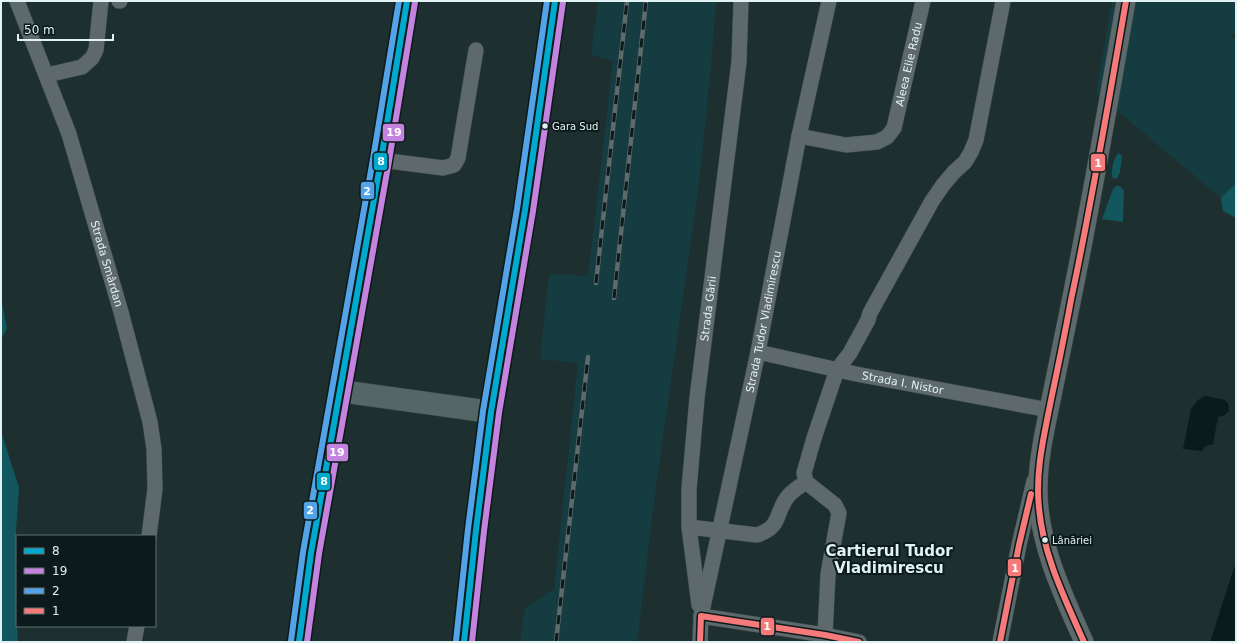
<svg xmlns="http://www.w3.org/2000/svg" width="1237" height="643" viewBox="0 0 1237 643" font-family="'DejaVu Sans',sans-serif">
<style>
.built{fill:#153c40}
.green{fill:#12575e}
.water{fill:#0b1a1c}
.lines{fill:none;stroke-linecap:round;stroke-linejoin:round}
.minor-casing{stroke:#3c4a4b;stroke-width:16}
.tertiary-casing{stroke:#3c4a4b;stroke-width:20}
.primary-casing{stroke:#3c4a4b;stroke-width:23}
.minor{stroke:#5d696b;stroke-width:15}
.tertiary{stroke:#5d696b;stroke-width:19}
.primary{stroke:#556667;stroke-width:22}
.rail-casing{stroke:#5f6a6c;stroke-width:4.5}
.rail{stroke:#0d1a1b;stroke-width:3;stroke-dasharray:9;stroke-linecap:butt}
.bus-1-casing{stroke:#0d1a1b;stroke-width:9}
.bus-2-casing{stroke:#0d1a1b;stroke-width:9}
.bus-3-casing{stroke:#0d1a1b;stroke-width:9}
.bus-4-casing{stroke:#0d1a1b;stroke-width:9}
.bus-1{stroke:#00a9ce;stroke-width:6}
.bus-2{stroke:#c483df;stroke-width:6}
.bus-3{stroke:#53a3e8;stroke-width:6}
.bus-4{stroke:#f67a7a;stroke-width:6}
.bus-dot{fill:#e1f2f4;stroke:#0d1a1b;stroke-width:1.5}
.labels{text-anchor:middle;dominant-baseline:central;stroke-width:4;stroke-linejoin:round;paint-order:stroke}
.bus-label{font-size:10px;fill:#e1f2f4;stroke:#0d1a1b;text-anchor:start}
.street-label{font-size:11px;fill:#e1f2f4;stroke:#0d1a1b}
.district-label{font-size:15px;font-weight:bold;fill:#e1f2f4;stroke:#0d1a1b}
.line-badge{stroke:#0d1a1b;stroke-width:1.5}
.badge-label{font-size:11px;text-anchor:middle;font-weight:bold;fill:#fff}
</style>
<rect width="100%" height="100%" fill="#1e2f30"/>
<path class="built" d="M598 1H716L710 78 698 191 656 487 637 642H520L525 608 554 589 578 363 540 359 549 274 588 276 613 61 591 55Z
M1112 1H1236V33L1231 36 1236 41V183L1221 198 1096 93Z"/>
<path class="green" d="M1119 153 1122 156 1120 172 1117 178 1113 179C1110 171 1114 157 1119 153Z
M1236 183V218L1223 211 1221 198Z
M1116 186H1120L1124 191 1123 222 1102 219 1113 189Z
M1 299 7 328 1 340Z
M1 431 19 488 16 530 17 626 18 642H1Z"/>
<path class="water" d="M1205 396C1208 396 1211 397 1214 398 1224 399 1229 399 1229 411L1225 415 1218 417 1213 444 1205 446 1202 451 1183 449 1191 409 1198 400Z
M1236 562V642H1210L1233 571Z"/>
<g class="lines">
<g class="minor-casing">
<g id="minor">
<path id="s1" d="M17 1 69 134 121 312 150 422 154 449 155 489 149 536"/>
<path d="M119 1H120"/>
<path d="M47 75 82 67 92 58 96 50 101 1"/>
<path id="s2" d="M799 136 846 145 877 142 887 137 894 128 923 1"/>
<path d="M381 160 443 168 454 165 458 158 476 50"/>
<path id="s3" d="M758 352 856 374 1049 410"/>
<path d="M689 527 757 535C781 527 775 515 786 499 791 491 799 487 806 482"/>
<path id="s4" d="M699 605 689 527V489L697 398 739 62 741 1"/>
<path d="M701 616 825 635 859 642"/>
<path d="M825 635 828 574 839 513 835 505 806 482 804 473 814 438 837 370 850 353 868 320 870 313 932 201 943 185 954 172 965 162 971 152 976 140 1003 1"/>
<path d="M134 642 137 626"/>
<path id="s5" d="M700 642 701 616 758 352 799 136 829 1"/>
<path d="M1000 642 1019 545 1034 481"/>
</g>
</g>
<g class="tertiary-casing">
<path id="tertiary" d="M1084 642C1063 595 1037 541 1038 488 1038 459 1045 429 1051 400 1058 366 1065 331 1072 297 1092 198 1109 100 1126 1"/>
</g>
<g class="primary-casing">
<path id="primary" d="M340 391 491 412
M299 642 311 553 381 160 407 1
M464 642 476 530 491 412 525 210 555 1"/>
</g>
<use href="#minor" class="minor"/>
<use href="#tertiary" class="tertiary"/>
<use href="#primary" class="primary"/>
<g class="rail-casing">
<path id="rail" d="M596 283 627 1
M614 298 646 1
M556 642 588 357"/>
</g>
<use href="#rail" class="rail"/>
<g class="bus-1-casing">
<path id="bus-1" d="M299 642 311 553 381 160 407 1
M464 642 476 530 491 412 525 210 555 1"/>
</g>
<g class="bus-2-casing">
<path id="bus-2" d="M307 642 319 554 389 161 415 2
M472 642 484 531 499 413 533 211 563 2"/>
</g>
<g class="bus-3-casing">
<path id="bus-3" d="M291 641 303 552 373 159 399 1
M456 641 468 529 483 411 517 209 547 1"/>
</g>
<g class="bus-4-casing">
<path id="bus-4" d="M700 642 701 616 825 635 859 642
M1000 642 1019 545 1031 494
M1084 642C1065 599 1043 555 1039 508 1035 472 1044 436 1051 400 1058 367 1065 333 1071 300 1092 201 1109 101 1126 1"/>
</g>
<use href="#bus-1" class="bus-1"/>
<use href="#bus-2" class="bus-2"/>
<use href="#bus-3" class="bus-3"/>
<use href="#bus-4" class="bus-4"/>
</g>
<g class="bus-dot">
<circle cx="545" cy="126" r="3.5"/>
<circle cx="1045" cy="540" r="3.5"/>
</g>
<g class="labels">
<g class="bus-label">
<text x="552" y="126">Gara Sud</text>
<text x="1052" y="540">Lânăriei</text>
</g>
<g class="street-label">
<text stroke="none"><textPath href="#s2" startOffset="167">Aleea Elie Radu</textPath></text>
<text stroke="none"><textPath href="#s1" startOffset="278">Strada Smârdan</textPath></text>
<text stroke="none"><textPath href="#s4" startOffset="298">Strada Gării</textPath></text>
<text stroke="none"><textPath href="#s5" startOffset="327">Strada Tudor Vladimirescu</textPath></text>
<text stroke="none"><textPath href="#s3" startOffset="148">Strada I. Nistor</textPath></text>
</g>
<g class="district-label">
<text x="889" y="551">Cartierul Tudor<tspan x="889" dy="17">Vladimirescu</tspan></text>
</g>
</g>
<g class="line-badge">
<rect x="382" y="123" width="23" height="19" rx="4" fill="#c483df"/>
<rect x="373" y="152" width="15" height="19" rx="4" fill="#00a9ce"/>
<rect x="1090" y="153" width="16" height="19" rx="4" fill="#f67a7a"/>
<rect x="360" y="181" width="15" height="19" rx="4" fill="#53a3e8"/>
<rect x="326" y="443" width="23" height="19" rx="4" fill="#c483df"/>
<rect x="316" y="472" width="15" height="19" rx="4" fill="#00a9ce"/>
<rect x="303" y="501" width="15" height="19" rx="4" fill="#53a3e8"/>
<rect x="1007" y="558" width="15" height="19" rx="4" fill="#f67a7a"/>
<rect x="760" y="617" width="15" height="19" rx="4" fill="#f67a7a"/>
</g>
<g class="badge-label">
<text x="394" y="136">19</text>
<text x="381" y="165">8</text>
<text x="1098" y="167">1</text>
<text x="367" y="195">2</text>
<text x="337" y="456">19</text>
<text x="324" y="485">8</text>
<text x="310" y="514">2</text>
<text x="1015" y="572">1</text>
<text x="767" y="630">1</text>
</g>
<rect width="1237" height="643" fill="none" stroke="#e1f2f4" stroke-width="4"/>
<rect x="16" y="535" width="140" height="92" fill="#0d1a1b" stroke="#627072"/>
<rect x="24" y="548" width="20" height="6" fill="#00a9ce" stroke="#627072"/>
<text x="52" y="555" font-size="12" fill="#e1f2f4">8</text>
<rect x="24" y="568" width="20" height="6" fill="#c483df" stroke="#627072"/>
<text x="52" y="575" font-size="12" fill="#e1f2f4">19</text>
<rect x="24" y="588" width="20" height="6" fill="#53a3e8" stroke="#627072"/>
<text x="52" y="595" font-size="12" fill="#e1f2f4">2</text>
<rect x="24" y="608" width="20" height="6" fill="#f67a7a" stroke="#627072"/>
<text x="52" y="615" font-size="12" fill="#e1f2f4">1</text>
<path d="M18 34v6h95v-6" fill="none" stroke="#e1f2f4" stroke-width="2"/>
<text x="24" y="34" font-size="12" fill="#e1f2f4" stroke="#0d1a1b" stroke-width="3" paint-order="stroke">50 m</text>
</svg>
